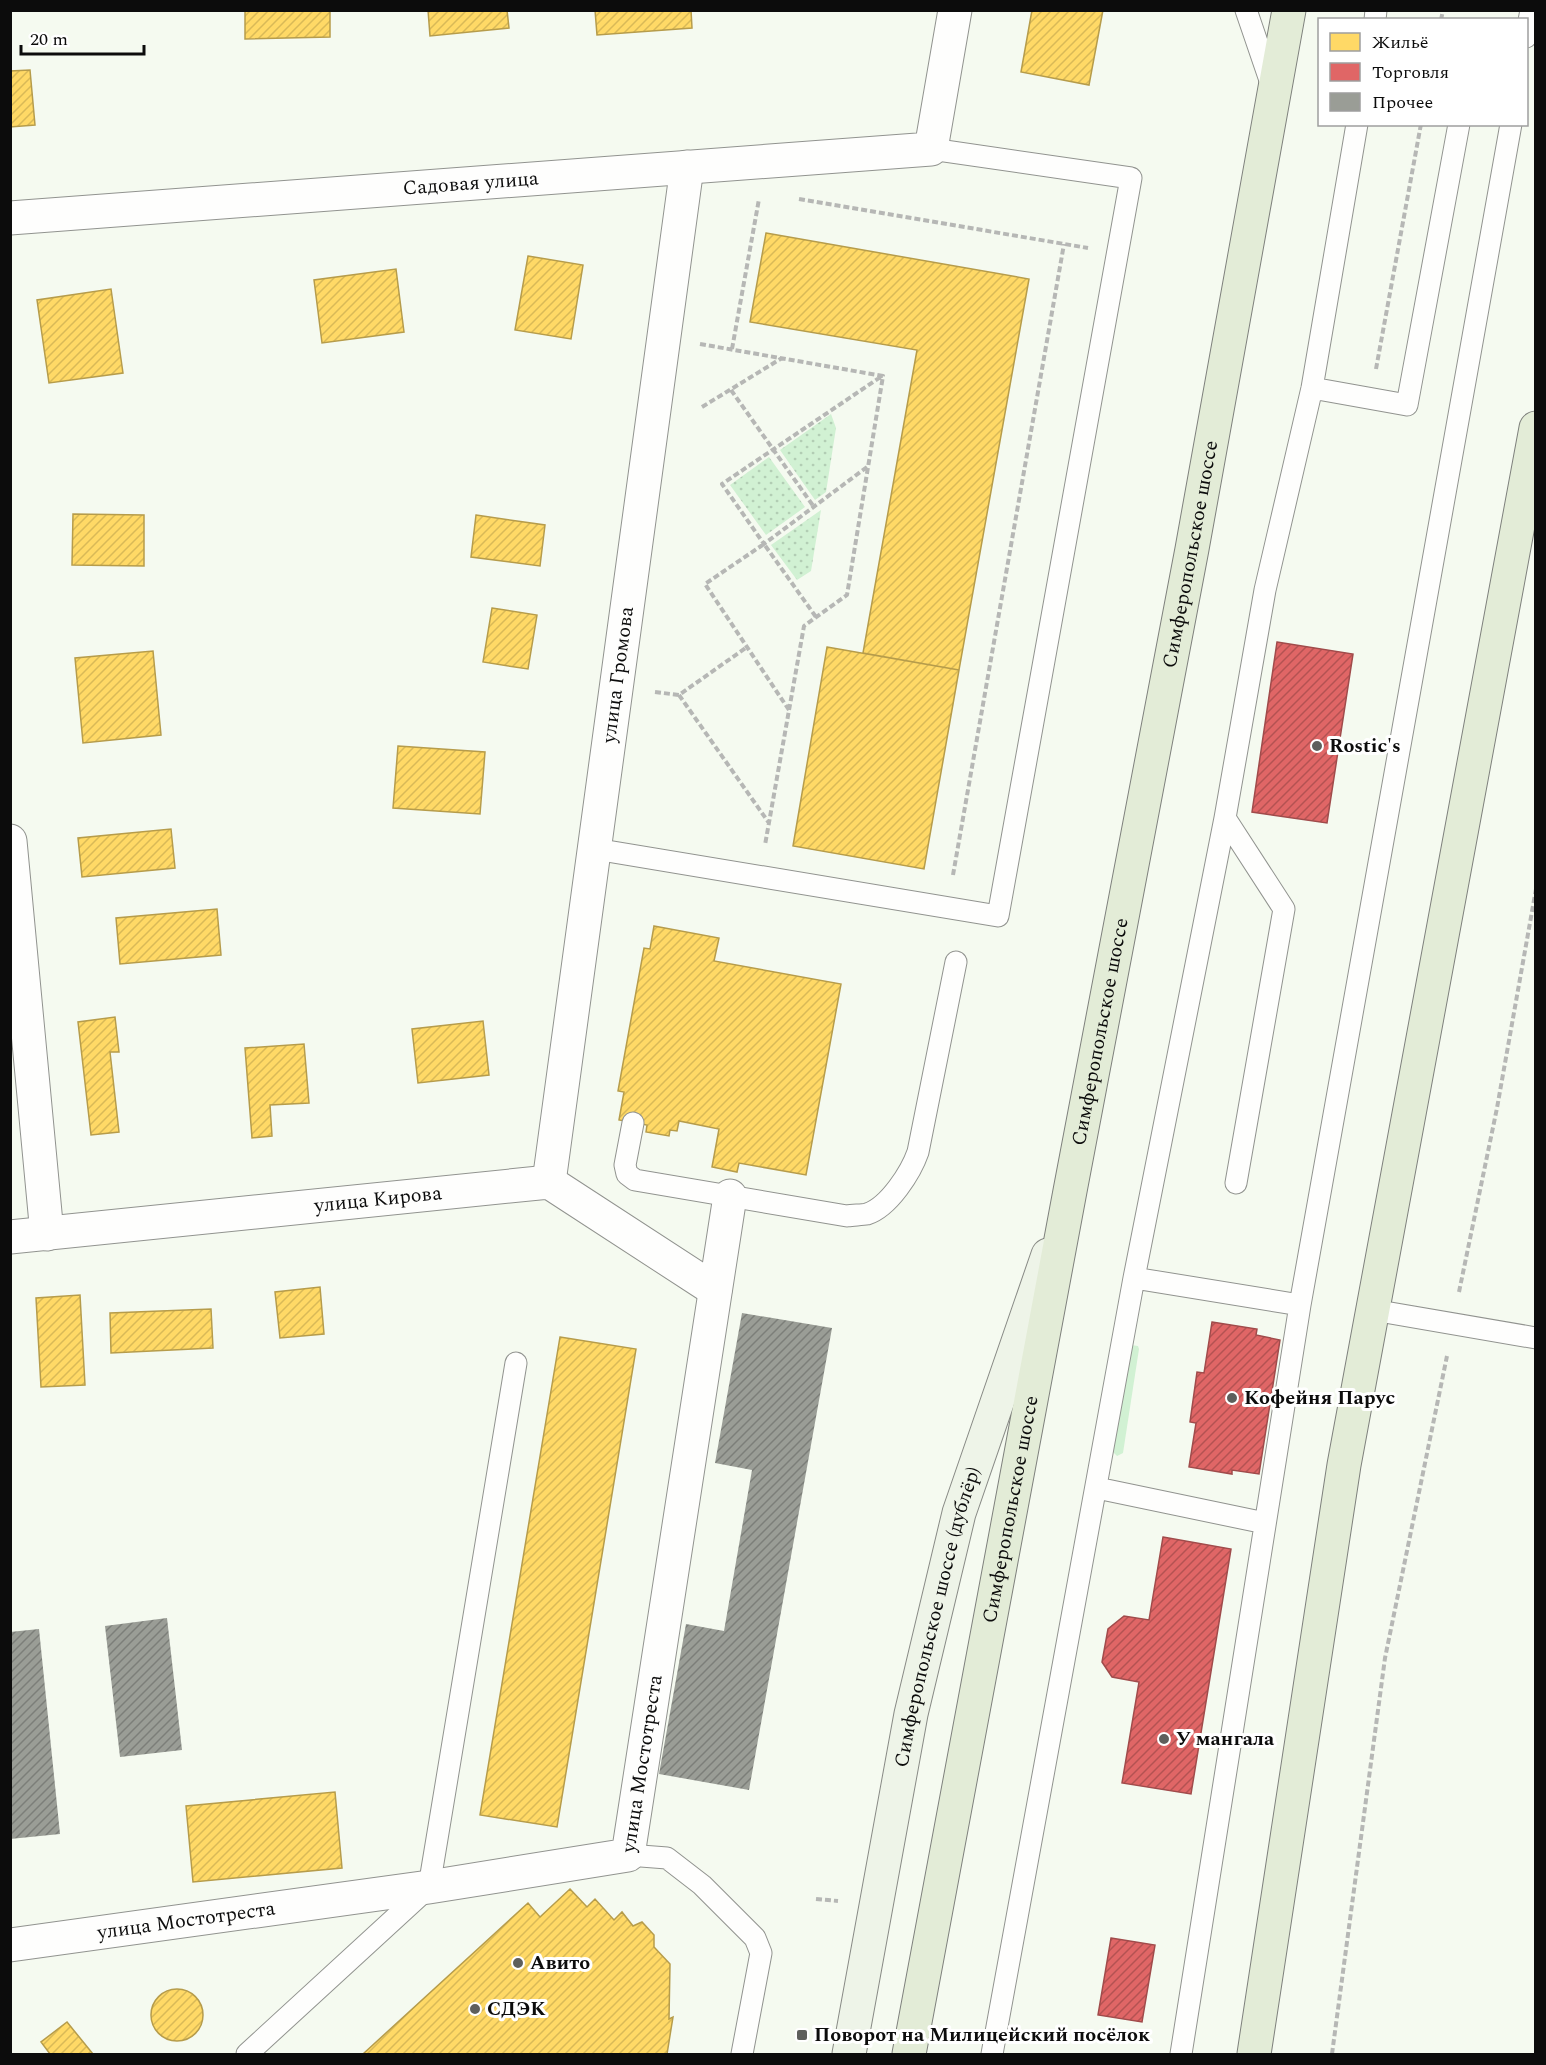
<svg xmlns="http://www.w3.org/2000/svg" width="1546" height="2065" viewBox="0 0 1546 2065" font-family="Spectral,serif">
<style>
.grass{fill:#d1f1d3}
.park{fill:url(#park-dots)}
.homes{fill:url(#homes-hatch);stroke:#b69c4b;stroke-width:1.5}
.shops{fill:url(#shops-hatch);stroke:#a04b4b;stroke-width:1.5}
.building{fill:url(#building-hatch)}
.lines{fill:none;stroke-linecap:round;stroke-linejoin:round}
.service-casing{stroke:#91938f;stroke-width:23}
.minor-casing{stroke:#91938f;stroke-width:35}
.secondary-casing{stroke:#888a85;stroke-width:35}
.primary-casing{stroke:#7e807c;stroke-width:35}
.path{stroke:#b6b7b5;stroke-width:4;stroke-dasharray:6 3;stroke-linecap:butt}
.service{stroke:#fefefd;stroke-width:21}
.minor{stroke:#fefefd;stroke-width:33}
.secondary{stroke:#eef4e8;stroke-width:33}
.primary{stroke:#e3ecd7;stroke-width:33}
.poi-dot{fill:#5e5f5c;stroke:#fff;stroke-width:2}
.labels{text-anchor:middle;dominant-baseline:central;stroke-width:6;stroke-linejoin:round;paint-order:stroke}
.street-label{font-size:20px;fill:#0c0c0c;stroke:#fff}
.poi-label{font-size:20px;font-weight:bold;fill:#0c0c0c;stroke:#fff;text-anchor:start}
</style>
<defs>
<pattern id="park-dots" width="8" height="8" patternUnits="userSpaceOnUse" patternTransform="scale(1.5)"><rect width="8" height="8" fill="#d1f1d3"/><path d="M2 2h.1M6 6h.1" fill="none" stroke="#b2cdb4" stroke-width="1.8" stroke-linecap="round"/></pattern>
<pattern id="homes-hatch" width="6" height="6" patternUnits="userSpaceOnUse" patternTransform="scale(1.5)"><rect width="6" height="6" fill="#ffd966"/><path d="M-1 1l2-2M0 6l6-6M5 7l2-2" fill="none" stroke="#d9b957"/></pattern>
<pattern id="shops-hatch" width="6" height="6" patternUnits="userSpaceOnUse" patternTransform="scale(1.5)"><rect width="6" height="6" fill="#e06666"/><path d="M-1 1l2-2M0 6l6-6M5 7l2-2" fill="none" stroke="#b45252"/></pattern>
<pattern id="building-hatch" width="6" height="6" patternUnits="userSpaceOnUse" patternTransform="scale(1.5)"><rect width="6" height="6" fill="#9a9d96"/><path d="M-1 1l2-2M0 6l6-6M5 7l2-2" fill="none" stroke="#7c7e79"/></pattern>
</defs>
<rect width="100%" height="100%" fill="#f5faf0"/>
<path class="grass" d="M1131 1345 1138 1346 1139 1349 1123 1453 1117 1456 1113 1452Z"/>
<path class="park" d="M831 414 836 428 826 492 815 500 780 450Z
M769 457 805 507 766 535 730 485Z
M821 510 811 571 797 580 771 545Z"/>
<path class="homes" d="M245 10H330V37L245 39Z
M428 10H507L509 28 430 36Z
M595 10H691L692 28 597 35Z
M1032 10H1103L1089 85 1021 72Z
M30 70 35 125 10 127V71Z
M766 233 1029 279 959 670 863 653 917 350 750 322Z
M528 256 583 265 571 339 515 330Z
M396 269 404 332 322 343 314 280Z
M111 289 123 373 49 383 37 300Z
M73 514 144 515V566L72 565Z
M476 515 545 525 540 566 471 557Z
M492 608 537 615 528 669 483 662Z
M827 647 959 670 924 869 793 846Z
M153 651 161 735 83 743 75 658Z
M398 746 485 752 480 814 393 808Z
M171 829 175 868 82 877 78 838Z
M217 909 221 955 120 964 116 918Z
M654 926 719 938 714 961 841 984 806 1175 739 1163 737 1172 712 1167 719 1129 679 1121 677 1131 670 1130 669 1136 646 1132 647 1125 619 1120 624 1092 618 1091 644 948 650 949Z
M115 1017 119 1052H110L119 1132 91 1135 78 1022Z
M483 1021 489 1075 418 1083 412 1029Z
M304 1044 309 1103 270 1105 272 1136 252 1138 245 1048Z
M320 1287 324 1334 280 1338 275 1292Z
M80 1295 85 1385 41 1387 36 1298Z
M211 1309 213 1348 111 1353 110 1313Z
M560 1337 636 1349 557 1827 480 1815Z
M335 1792 342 1868 193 1882 186 1806Z
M570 1889 587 1907 595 1899 614 1920 622 1912 633 1926 642 1922 654 1935V1947L670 1964 669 2019 673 2017 667 2054H363L528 1903 540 1917Z
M151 2015a26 26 0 1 1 52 0a26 26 0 1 1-52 0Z
M67 2022 93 2054H50L41 2042Z"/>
<path class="shops" d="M1277 642 1353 654 1327 823 1252 812Z
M1212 1322 1257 1329 1256 1335 1280 1340 1259 1474 1232 1470V1474L1189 1467 1196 1423 1190 1422 1197 1372 1204 1373Z
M1163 1537 1231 1549 1191 1794 1122 1783 1139 1682 1112 1677 1102 1662 1108 1629 1124 1616 1149 1620Z
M1111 1938 1155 1945 1142 2022 1098 2015Z"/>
<path class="building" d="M742 1313 832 1328 749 1790 659 1774 686 1624 724 1631 752 1470 715 1463Z
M167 1618 182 1750 120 1757 105 1626Z
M39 1629 60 1834 10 1839V1632Z"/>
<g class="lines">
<g class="service-casing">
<path id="service" d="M1246 10 1272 86
M1375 20 1376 10
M1526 37 1531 10
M1312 388 1407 405 1459 124
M1225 818 1284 909 1236 1183
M595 849 998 916 1131 178 931 149
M633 1123 625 1165 627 1174 635 1180 847 1216C853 1215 861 1215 867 1214 889 1207 911 1172 918 1152L956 962
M1134 1278 1300 1305
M1373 1310 1536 1338
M1097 1488 1265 1523
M628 1855 667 1858 702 1885 755 1938 761 1953 742 2054
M247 2054 429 1887 516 1363
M992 2054 1134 1278 1225 818 1265 590 1312 388 1357 124
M1181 2054 1300 1305 1511 124"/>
</g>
<g class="minor-casing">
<g id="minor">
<path id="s1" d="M10 218 931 149 955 10"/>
<path d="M10 841 47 1234"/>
<path id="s2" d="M549 1182 687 167"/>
<path id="s3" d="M10 1237 549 1182 715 1290"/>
<path id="s4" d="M10 1945 429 1887 628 1855 730 1196"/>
</g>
</g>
<g class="secondary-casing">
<g id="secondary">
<path id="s5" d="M849 2054 911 1714 959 1513 1048 1255"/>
</g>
</g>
<g class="primary-casing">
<g id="primary">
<path id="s6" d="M909 2054 1070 1191 1192 549 1289 10"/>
<path d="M1254 2054 1344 1465 1536 428"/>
</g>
</g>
<path class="path" d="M1441 20 1443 10
M799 199 1088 248
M700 344 883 376 847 595 804 626 765 845
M732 349 759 199
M1376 369 1421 124
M731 390 814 507
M702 407 782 358
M867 467 764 544 722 484 882 376
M655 692 679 695 747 647
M679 695 769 823
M789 710 705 584 764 544 816 617
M953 875 1064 244
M1459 1292 1497 1108 1536 889
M816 1899 838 1901
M1332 2054 1385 1658 1447 1356"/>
<use href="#service" class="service"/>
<use href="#minor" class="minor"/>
<use href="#secondary" class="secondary"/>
<use href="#primary" class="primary"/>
</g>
<g class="poi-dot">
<circle cx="1317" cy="746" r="6"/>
<circle cx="1232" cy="1398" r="6"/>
<circle cx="1164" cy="1739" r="6"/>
<circle cx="518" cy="1963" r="6"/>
<circle cx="475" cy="2009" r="6"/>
<rect x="796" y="2029" width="12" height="12" rx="3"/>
</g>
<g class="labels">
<g class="street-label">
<text stroke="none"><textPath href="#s1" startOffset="462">Садовая улица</textPath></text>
<text stroke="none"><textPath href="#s6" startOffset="1526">Симферопольское шоссе</textPath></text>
<text stroke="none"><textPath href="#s2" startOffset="512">улица Громова</textPath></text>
<text stroke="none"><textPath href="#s6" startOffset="1040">Симферопольское шоссе</textPath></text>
<text stroke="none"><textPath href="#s3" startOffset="370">улица Кирова</textPath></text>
<text stroke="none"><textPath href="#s6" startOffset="554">Симферопольское шоссе</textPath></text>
<text stroke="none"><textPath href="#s5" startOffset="446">Симферопольское шоссе (дублёр)</textPath></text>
<text stroke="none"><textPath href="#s4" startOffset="717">улица Мостотреста</textPath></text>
<text stroke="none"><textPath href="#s4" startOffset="178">улица Мостотреста</textPath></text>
</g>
<g class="poi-label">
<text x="1329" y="746">Rostic's</text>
<text x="1244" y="1398">Кофейня Парус</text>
<text x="1176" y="1739">У мангала</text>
<text x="530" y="1963">Авито</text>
<text x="487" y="2009">СДЭК</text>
<text x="814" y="2035">Поворот на Милицейский посёлок</text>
</g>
</g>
<rect width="1546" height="2065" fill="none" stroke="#0c0c0c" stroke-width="24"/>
<rect x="1318" y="18" width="210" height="108" fill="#ffffff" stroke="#9e9e9e" stroke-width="1.5"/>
<rect x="1330" y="33" width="30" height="18" fill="#ffd966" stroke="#9e9e9e" stroke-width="1.5"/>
<text x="1372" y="48" font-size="18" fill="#0c0c0c">Жильё</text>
<rect x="1330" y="63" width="30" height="18" fill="#e06666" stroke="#9e9e9e" stroke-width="1.5"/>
<text x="1372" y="78" font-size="18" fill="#0c0c0c">Торговля</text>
<rect x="1330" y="93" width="30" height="18" fill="#9a9d96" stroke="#9e9e9e" stroke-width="1.5"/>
<text x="1372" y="108" font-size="18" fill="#0c0c0c">Прочее</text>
<path d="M21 45v9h123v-9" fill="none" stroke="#0c0c0c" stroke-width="3"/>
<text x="30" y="45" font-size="18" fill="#0c0c0c" stroke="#ffffff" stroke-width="4.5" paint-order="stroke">20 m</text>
</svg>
